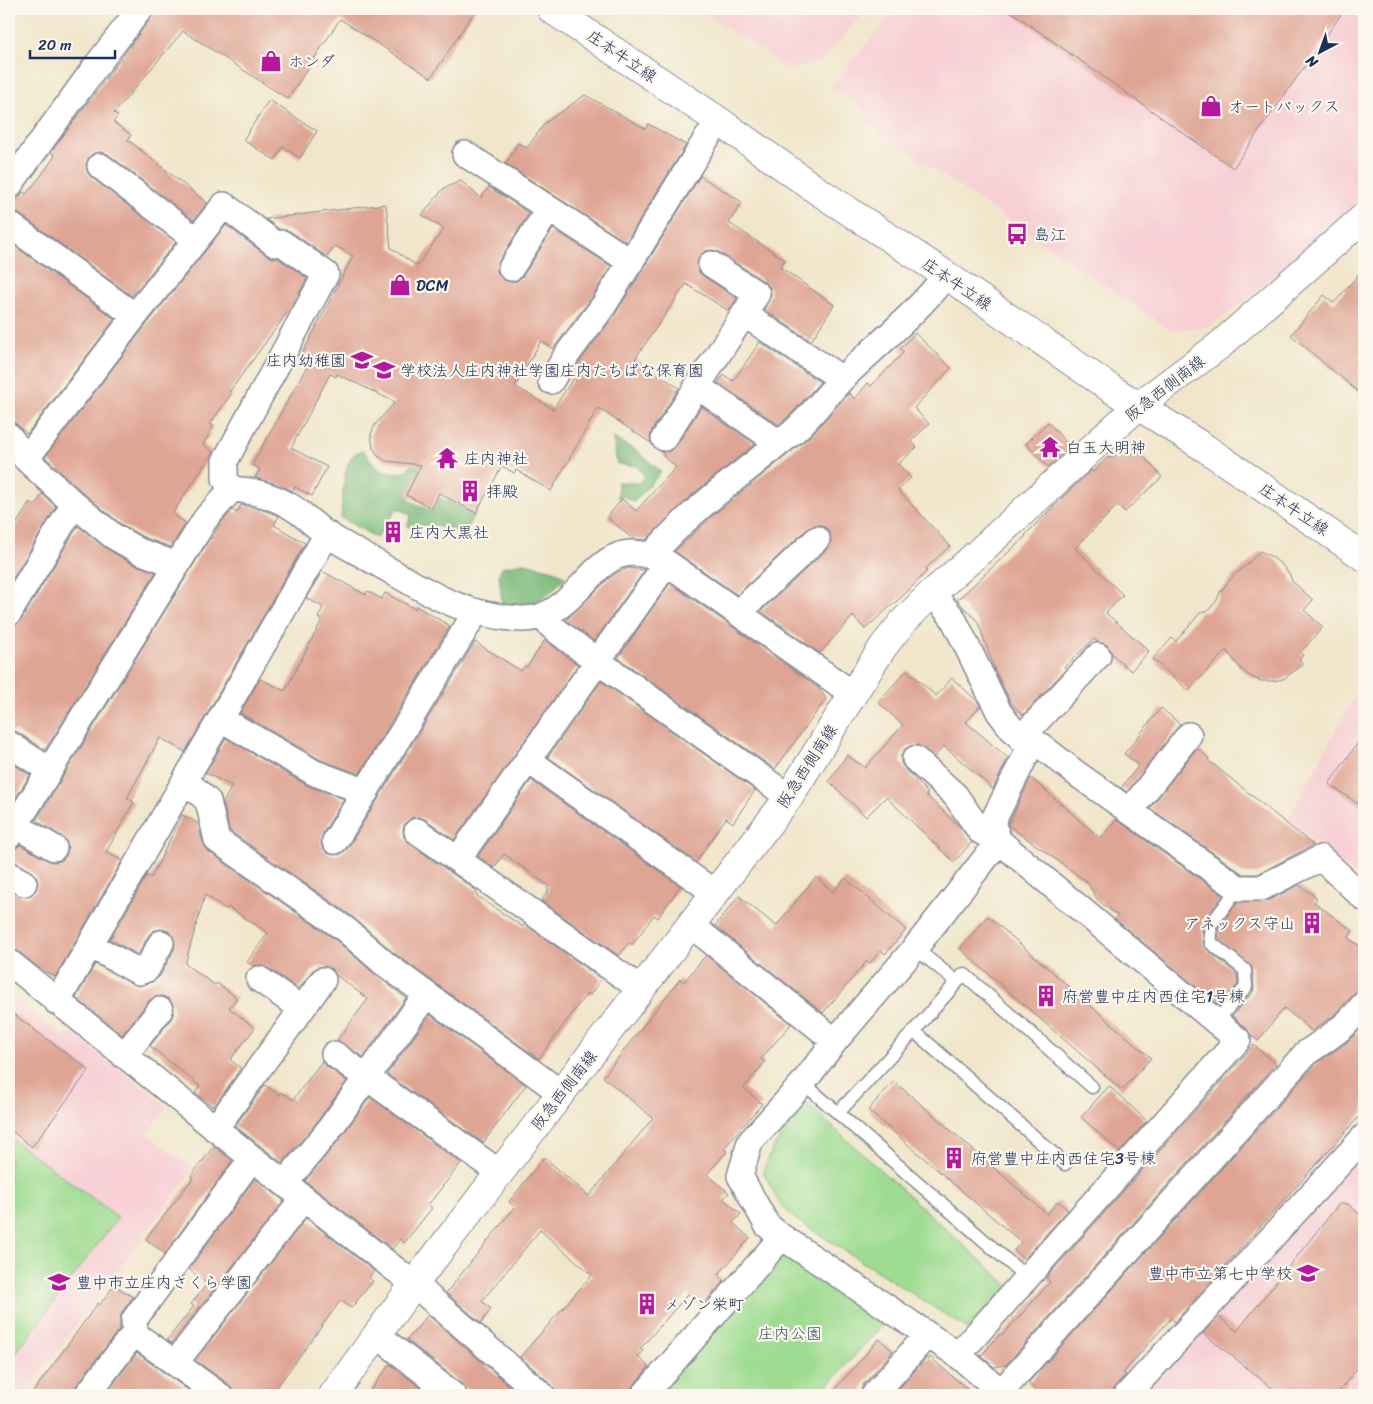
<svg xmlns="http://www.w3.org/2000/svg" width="1373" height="1404" viewBox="0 0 1373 1404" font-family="Sriracha,'Klee One',sans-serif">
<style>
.built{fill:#f7cfd5}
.green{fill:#9edc91;stroke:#5c8678}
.forest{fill:#7ebc7b;stroke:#4c766c}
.building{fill:#dfa594}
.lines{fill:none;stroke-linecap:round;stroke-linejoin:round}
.lane-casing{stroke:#868a94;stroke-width:15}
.street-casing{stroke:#868a94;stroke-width:28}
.secondary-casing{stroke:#868a94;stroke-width:30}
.lane{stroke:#fff;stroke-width:12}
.street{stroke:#fff;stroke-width:25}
.secondary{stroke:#fff;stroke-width:28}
.labels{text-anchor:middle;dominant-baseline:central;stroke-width:4.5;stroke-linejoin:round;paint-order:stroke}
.street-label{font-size:16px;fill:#1b2f5e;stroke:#fbf7ec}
.poi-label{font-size:16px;fill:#1b2f5e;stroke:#fbf7ec;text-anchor:start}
.park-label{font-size:16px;fill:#3c5a6b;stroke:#fbf7ec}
</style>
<rect width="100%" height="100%" fill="#fbf7ec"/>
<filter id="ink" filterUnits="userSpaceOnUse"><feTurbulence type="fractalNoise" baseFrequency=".02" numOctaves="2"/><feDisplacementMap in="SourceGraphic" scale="10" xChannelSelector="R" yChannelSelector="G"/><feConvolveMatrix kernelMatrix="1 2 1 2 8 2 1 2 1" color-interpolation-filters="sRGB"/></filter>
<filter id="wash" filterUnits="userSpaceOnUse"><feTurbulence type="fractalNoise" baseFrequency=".0096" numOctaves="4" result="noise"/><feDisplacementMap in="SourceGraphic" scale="20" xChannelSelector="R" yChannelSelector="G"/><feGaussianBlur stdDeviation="1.12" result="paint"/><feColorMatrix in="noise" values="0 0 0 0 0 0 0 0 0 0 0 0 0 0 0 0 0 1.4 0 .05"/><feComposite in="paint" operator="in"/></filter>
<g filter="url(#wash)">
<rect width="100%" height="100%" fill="#f1e6cb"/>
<path class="built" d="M699 9H867L822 61 790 70Z
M897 9H1364V198L1259 289 1211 326 1172 331 874 129 854 100 830 87Z
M1364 679V882L1288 819Z
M9 994 65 1039 72 1031 167 1107 147 1134 194 1169 24 1395H9Z
M1364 1150V1395H1140Z"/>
<path class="green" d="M805 1102 1009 1286 968 1329 795 1219 780 1204 763 1171 773 1148Z
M9 1137 118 1217 9 1362Z
M790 1257 885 1322 819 1395H653L770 1259Z"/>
<path class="forest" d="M613 438 637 451 661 472 634 502 623 496 618 498V482L638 483 645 477 637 466 617 464Z
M428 449 408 500 431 511 436 506 439 498 449 501 474 515 464 533C447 529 427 521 410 528L407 526 411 515 397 508 377 538 341 518C342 504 343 470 351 458 354 453 359 451 364 451 376 469 382 476 405 472L411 465 416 467Z
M524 563 554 570 565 577C544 602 535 605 502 603L499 574 502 567Z"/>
<g id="blocks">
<path class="building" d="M154 9H476L431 78 340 19 288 99 183 31 114 113 118 116 113 122 131 135 128 140 207 203 194 220 108 154 101 152 94 153 89 157 86 164 87 171 91 177 176 242 132 296 17 212 9 210 23 192 26 194 40 177 55 156 51 152 151 18Z
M1007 9H1345L1233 168Z
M585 95 646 129 648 124 686 145 626 242 506 164 518 143 527 148 545 123Z
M269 100 317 131 300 158 283 147 275 160 243 140Z
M700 176 742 202 729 223 785 260 780 267 834 305 811 341 764 310 771 294 770 287 765 282 719 252 712 250 705 251 699 257 697 264 698 271 703 276 737 298 729 311 686 284 635 359 679 388 652 430 650 437 651 443 598 408 551 491 516 470 514 473 502 466 476 513 439 493 432 508 406 495 421 465 386 461 378 456 373 448 371 434 375 425 395 402 337 374 336 377 330 374 291 448 327 467 312 496 295 487 293 491 273 483 255 478 260 469 252 465 307 366 299 360 353 256 335 246 327 257 290 231 279 229 266 219 386 204 391 248 417 266 444 229 422 215 444 188 461 181 481 198 489 187 529 213 499 261 497 267 498 274 504 280 510 282 517 281 523 276 553 229 611 266 592 297 553 349 541 341 515 386 553 409 581 367 578 364 616 313Z
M226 225 266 255 272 258H278L307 278 295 302 230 391 232 393 210 424 213 426 209 433 210 434 203 444 213 452 172 514 186 523 171 547 145 538 121 524 83 493 45 457 146 325Z
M9 242 115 319 27 434 15 423 9 420Z
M1364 268V397L1291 335 1324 295 1334 303Z
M915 333 951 368 914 408 929 424 911 441 917 447 898 464 911 478 898 490 950 546 925 569 927 571 908 591 865 629 853 616 820 653 761 611 827 549 831 543V536L827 529 821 525H814L807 529 737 595 675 551 711 517 809 437 849 393 855 399 868 383 871 386 904 352 900 349Z
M760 342 820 382 795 410 779 425 718 383 724 375 733 381Z
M701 407 755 444 692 495 646 540 633 539 607 517 622 499 636 511 676 467 663 456 664 454 660 451H670L676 446Z
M1048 422 1070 447 1048 467 1026 444Z
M1129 440 1162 477 1125 512 1118 505 1075 548 1123 595 1106 613 1149 651 1131 671 1112 654 1107 645 1098 642 1094 639 1064 667 1066 669 1023 715 1011 703 995 670 978 622 957 600 1026 536 1025 535 1070 490 1091 470 1093 472 1108 457 1110 459Z
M42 494 56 507 9 585V536L30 502 35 506Z
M241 505 263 510 279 516 274 525 305 543 185 752 160 738 127 798 134 802 106 852 122 861 55 977 38 967 18 951 9 948V891L25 897 31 895 36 890 38 883 36 876 31 871 16 862 9 861V850L15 849 20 845 47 860 53 862 61 861 66 856 68 848 66 841 61 836 36 820 210 538 211 539 219 525 232 510 237 513Z
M78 526 106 548 132 564 156 572 45 750 17 732 9 730V627L16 625 21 620Z
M1260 551 1272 557 1282 565 1290 575 1292 581 1313 600 1304 610 1323 627 1300 653 1303 655 1299 660 1304 664 1283 679 1273 681H1261L1251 677 1242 670 1226 650 1189 691 1153 659 1172 638 1176 641 1200 613 1208 611 1217 600 1220 592 1234 575 1249 563Z
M628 568 645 570 594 641 566 620 608 579 618 572Z
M322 571 366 595 367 591 382 599 385 593 415 609 416 606 450 626 359 774 321 760 240 713 260 679 285 691 322 620 318 618 323 607 306 598Z
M670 583 819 688 826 699 775 769 618 658Z
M545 640 578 665 454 840 425 819 419 817 411 818 405 823 403 830 404 837 409 843 477 891 476 894 477 896 523 927 525 924 601 979 590 995 587 993 539 1059 394 953 353 917 230 831 223 803 232 786 206 773 226 738 308 786 344 799 323 833 321 840 322 847 327 853 334 855 341 854 347 849 475 642 521 671 525 666 527 667Z
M907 670 936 696 952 678 978 702 980 706 966 722 1008 758 993 789 944 746 934 757 918 745 910 746 904 750 901 756V763L905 769 928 793 926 795 959 826 972 842 954 862 886 797 866 817 829 781 847 755 865 768 903 725 878 702Z
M601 681 755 790 733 823 726 818 696 862 548 757Z
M1161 708 1180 724 1127 792 1121 788 1139 765 1124 754Z
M1364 734V808L1329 784Z
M1197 748 1209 758 1208 760 1313 845 1258 874H1243L1150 808Z
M9 761 30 775 9 809Z
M1031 778 1100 838 1117 820 1223 895 1203 921 1202 926 1204 947 1237 974 1238 984 1219 1006 1115 919 1118 916 1098 900 1086 881 1008 825Z
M531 780 680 886 658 918 654 915 632 945 629 943 619 956 541 901 549 890 547 889 549 886 504 854 494 868 478 856Z
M182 815 198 823 203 843 209 852 336 940 376 975 406 998 363 1057 337 1040 368 999 336 975 332 969 325 966 318 967 312 971 299 989 267 967 260 965 253 966 247 962 268 933 228 907 226 909 205 895 185 964 215 985 217 983 237 998 229 1008 255 1028 230 1060 241 1068 214 1107 195 1093 200 1086 150 1046 171 1019 174 1012 173 1005 169 999 162 996 154 997 149 1001 122 1035 76 998 95 964 138 986 152 982 160 976 174 950 175 943 173 936 168 931 161 929 153 931 148 936 138 955 110 939 147 875 151 878Z
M816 877 833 892 845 878 906 930 885 954 881 950 870 963 867 961 823 1013 715 926 739 896 776 926Z
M1299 885 1317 898 1314 902 1353 931 1348 938 1364 949V990L1359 991 1353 994 1334 1015 1312 1031 1284 1008 1258 1041 1252 1036 1247 1029 1232 1016 1253 992 1254 987 1252 967 1219 939 1218 928 1238 902 1267 901Z
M988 916 1151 1058 1122 1090 960 949Z
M706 955 791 1024 761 1059 765 1062 744 1088 762 1104 735 1135 724 1149 727 1151 707 1174 729 1193 723 1199 741 1214 733 1223 750 1238 718 1275 724 1281 702 1306 688 1294 640 1349 643 1351 638 1357 649 1367 625 1395H556L555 1390 551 1384 520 1357 592 1275 540 1230 482 1301 491 1309 481 1323 446 1293 515 1207 509 1202 544 1157 589 1196 653 1118 603 1077 680 979 684 982Z
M9 1011 89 1070 32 1147 9 1129Z
M430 1015 526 1085 483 1143 387 1074Z
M1364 1026V1111L1181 1315 1175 1322 1171 1318 1123 1373 1126 1375 1116 1385 1111 1395H1042L1028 1383 1316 1064 1346 1043Z
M1254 1045 1276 1064 1006 1365 994 1367 981 1356 1000 1334 1002 1335 1021 1315 1050 1282 1046 1278Z
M322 1061 326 1066 347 1081 317 1122 282 1163 235 1126 265 1085 279 1095 281 1092 293 1100Z
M894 1081 1047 1214 1058 1201 1068 1210 1024 1259 1014 1250 1021 1242 868 1110Z
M1109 1086 1147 1121 1120 1152 1081 1117Z
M370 1097 461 1163 428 1205 432 1208 404 1243 400 1239 392 1249 305 1181 339 1140Z
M214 1146 232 1161 165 1254 146 1239 193 1178 191 1176Z
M255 1178 284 1201 172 1343 167 1340 194 1306 191 1304 207 1284 189 1269Z
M1339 1204H1348L1364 1218V1360L1336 1395H1281L1203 1333 1219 1317 1237 1331Z
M306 1218 374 1271 369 1278 373 1281 351 1308 341 1300 271 1395H233L232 1389 227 1383 195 1360Z
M114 1285 133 1297 122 1312 120 1320V1328L76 1386 73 1395H31L98 1303 100 1305Z
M428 1315 520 1395H467L466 1389 462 1384 407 1340Z
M879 1339 893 1351 863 1385 860 1395H830Z
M137 1353 195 1395H105Z
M930 1357 974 1395H893L926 1358 928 1360Z
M390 1364 430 1395H367Z"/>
</g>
</g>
<g filter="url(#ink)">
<use href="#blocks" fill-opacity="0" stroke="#868a94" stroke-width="1"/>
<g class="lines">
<g class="lane-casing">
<path id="lane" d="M915 948 957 982
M1216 1022 1246 987 1245 970 1211 943 1210 926 1238 888
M914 1031 1065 1164
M803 1083 838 1113
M1026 1277 838 1113 914 1031 964 974 1092 1087"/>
</g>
<g class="street-casing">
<path id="street" d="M465 154 631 262
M100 166 196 240
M9 186 93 70 140 9
M9 224 135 316 26 459
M511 268 549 209
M744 314 842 379
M135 316 224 205 275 244 282 243 326 274 225 461V479L232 489
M551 381 566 356 604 305 705 141 719 121
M697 386 779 443
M9 436 26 459 74 504 113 536 139 551 177 565 9 836
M664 438 757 294 711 264
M652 555C692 508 745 472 792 433 811 417 826 395 844 377 878 344 917 313 946 275
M177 565 206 518 232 489C257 491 280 498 299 512 308 519 317 527 326 534 344 545 363 555 382 566 417 586 451 608 491 615 507 618 529 622 544 615 592 595 600 528 667 563L853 694
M932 593 953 618 999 712 1012 729 1030 747 992 823 999 841 915 948 835 1041 803 1083 750 1142 740 1176 767 1225 782 1237 958 1355 1005 1395
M9 613 74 504
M738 613 817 539
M542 617 552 627 582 650 789 797
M221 719 315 773 366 792
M1021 738 1098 656
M9 744 49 770
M1030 747 1040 745 1077 774 1238 888H1261L1321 858 1364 898
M915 759 955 795 980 831 999 841 1238 1040 958 1355
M528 760 715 893
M186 781 208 801 217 840 345 929 385 964 561 1093
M1129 812 1189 735
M15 825 54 848
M417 831 641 989
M335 841 476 612
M458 859 667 563
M9 875 24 883
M691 925 835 1041
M90 945 139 972 147 969 161 943
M9 962 252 1158 414 1284 542 1395
M259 979 302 1009
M57 1002 327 534
M334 1054 500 1173
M124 1056 160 1010
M215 1129 323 980
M285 1183 328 1131 426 995
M377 1335 453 1395
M175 1363 304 1198
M1001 1392 1306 1053C1331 1036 1345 1028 1364 1004
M87 1395 128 1341 135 1334
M219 1395 135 1334 134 1320 252 1158
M644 1395 782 1237
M874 1395 927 1335
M1127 1395 1364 1137"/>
</g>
<g class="secondary-casing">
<path id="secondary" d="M551 9 719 121 818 191 946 275 1110 388 1205 448 1364 557
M333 1395 414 1284 789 797 853 694 883 647 902 623 932 593 968 562 1138 406 1220 345 1364 217"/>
</g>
<use href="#lane" class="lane"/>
<use href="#street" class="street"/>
<use href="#secondary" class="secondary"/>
</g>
</g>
<defs>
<g id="shop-bare" transform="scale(1.725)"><path d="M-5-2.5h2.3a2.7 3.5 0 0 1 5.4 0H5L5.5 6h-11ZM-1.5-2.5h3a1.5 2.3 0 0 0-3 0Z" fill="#b5179e" stroke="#fbf7ec" stroke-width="2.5" paint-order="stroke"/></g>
<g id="bus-bare" transform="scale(1.725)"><path d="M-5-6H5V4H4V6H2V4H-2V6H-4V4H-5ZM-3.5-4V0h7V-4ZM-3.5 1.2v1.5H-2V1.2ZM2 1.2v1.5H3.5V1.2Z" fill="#b5179e" stroke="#fbf7ec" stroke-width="2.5" paint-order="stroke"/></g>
<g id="school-bare" transform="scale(1.725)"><path d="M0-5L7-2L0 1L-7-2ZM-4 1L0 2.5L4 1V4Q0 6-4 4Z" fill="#b5179e" stroke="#fbf7ec" stroke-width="2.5" paint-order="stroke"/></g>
<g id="temple-bare" transform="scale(1.725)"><path d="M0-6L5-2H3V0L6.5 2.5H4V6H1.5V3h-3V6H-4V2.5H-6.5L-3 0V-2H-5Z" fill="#b5179e" stroke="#fbf7ec" stroke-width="2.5" paint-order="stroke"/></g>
<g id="building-bare" transform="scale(1.725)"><path d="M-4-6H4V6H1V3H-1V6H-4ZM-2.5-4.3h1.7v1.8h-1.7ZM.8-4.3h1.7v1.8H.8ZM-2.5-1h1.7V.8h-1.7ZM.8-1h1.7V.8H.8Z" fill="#b5179e" stroke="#fbf7ec" stroke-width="2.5" paint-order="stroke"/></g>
</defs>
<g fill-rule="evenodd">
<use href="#shop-bare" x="271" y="61"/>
<use href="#shop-bare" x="1211" y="106"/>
<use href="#bus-bare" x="1017" y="234"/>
<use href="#shop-bare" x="400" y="285"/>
<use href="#school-bare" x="362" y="360"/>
<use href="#school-bare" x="384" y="370"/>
<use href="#temple-bare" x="1050" y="447"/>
<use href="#temple-bare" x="447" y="458"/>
<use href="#building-bare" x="470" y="491"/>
<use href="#building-bare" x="393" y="532"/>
<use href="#building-bare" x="1312" y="923"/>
<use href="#building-bare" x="1046" y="996"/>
<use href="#building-bare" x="954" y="1158"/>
<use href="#school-bare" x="1308" y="1273"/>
<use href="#school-bare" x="59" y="1282"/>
<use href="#building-bare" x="647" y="1304"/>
</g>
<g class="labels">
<g class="street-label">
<text transform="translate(622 56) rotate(34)">庄本牛立線</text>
<text transform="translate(957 284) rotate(34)">庄本牛立線</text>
<text transform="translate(1165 388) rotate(-38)">阪急西側南線</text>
<text transform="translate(1294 509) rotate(34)">庄本牛立線</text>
<text transform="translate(807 766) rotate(-57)">阪急西側南線</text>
<text transform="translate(564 1090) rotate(-52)">阪急西側南線</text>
</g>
<g class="poi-label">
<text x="288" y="61">ホンダ</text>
<text x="1228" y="106">オートバックス</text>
<text x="1034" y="234">島江</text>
<text x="416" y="285">DCM</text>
<text x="346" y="360" text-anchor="end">庄内幼稚園</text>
<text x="400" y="370">学校法人庄内神社学園庄内たちばな保育園</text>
<text x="1066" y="447">白玉大明神</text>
<text x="464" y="458">庄内神社</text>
<text x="486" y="491">拝殿</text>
<text x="409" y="532">庄内大黒社</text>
<text x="1295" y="923" text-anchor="end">アネックス守山</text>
<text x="1062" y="996">府営豊中庄内西住宅1号棟</text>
<text x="971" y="1158">府営豊中庄内西住宅3号棟</text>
<text x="1292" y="1273" text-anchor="end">豊中市立第七中学校</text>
<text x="76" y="1282">豊中市立庄内さくら学園</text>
<text x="664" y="1304">メゾン栄町</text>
</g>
<g class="park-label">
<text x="790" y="1333">庄内公園</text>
</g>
</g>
<rect width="1373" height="1404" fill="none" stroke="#fbf7ec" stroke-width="30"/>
<g transform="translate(1320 52) rotate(221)" stroke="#fbf7ec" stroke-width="4" paint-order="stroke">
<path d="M0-4L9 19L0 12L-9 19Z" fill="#1b2f5e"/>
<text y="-8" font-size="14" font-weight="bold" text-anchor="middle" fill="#1b2f5e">N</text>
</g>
<path d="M30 50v8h85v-8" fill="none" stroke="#1b2f5e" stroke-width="2.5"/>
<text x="38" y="50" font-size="15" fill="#1b2f5e" stroke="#fbf7ec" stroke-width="4" paint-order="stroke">20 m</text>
</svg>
